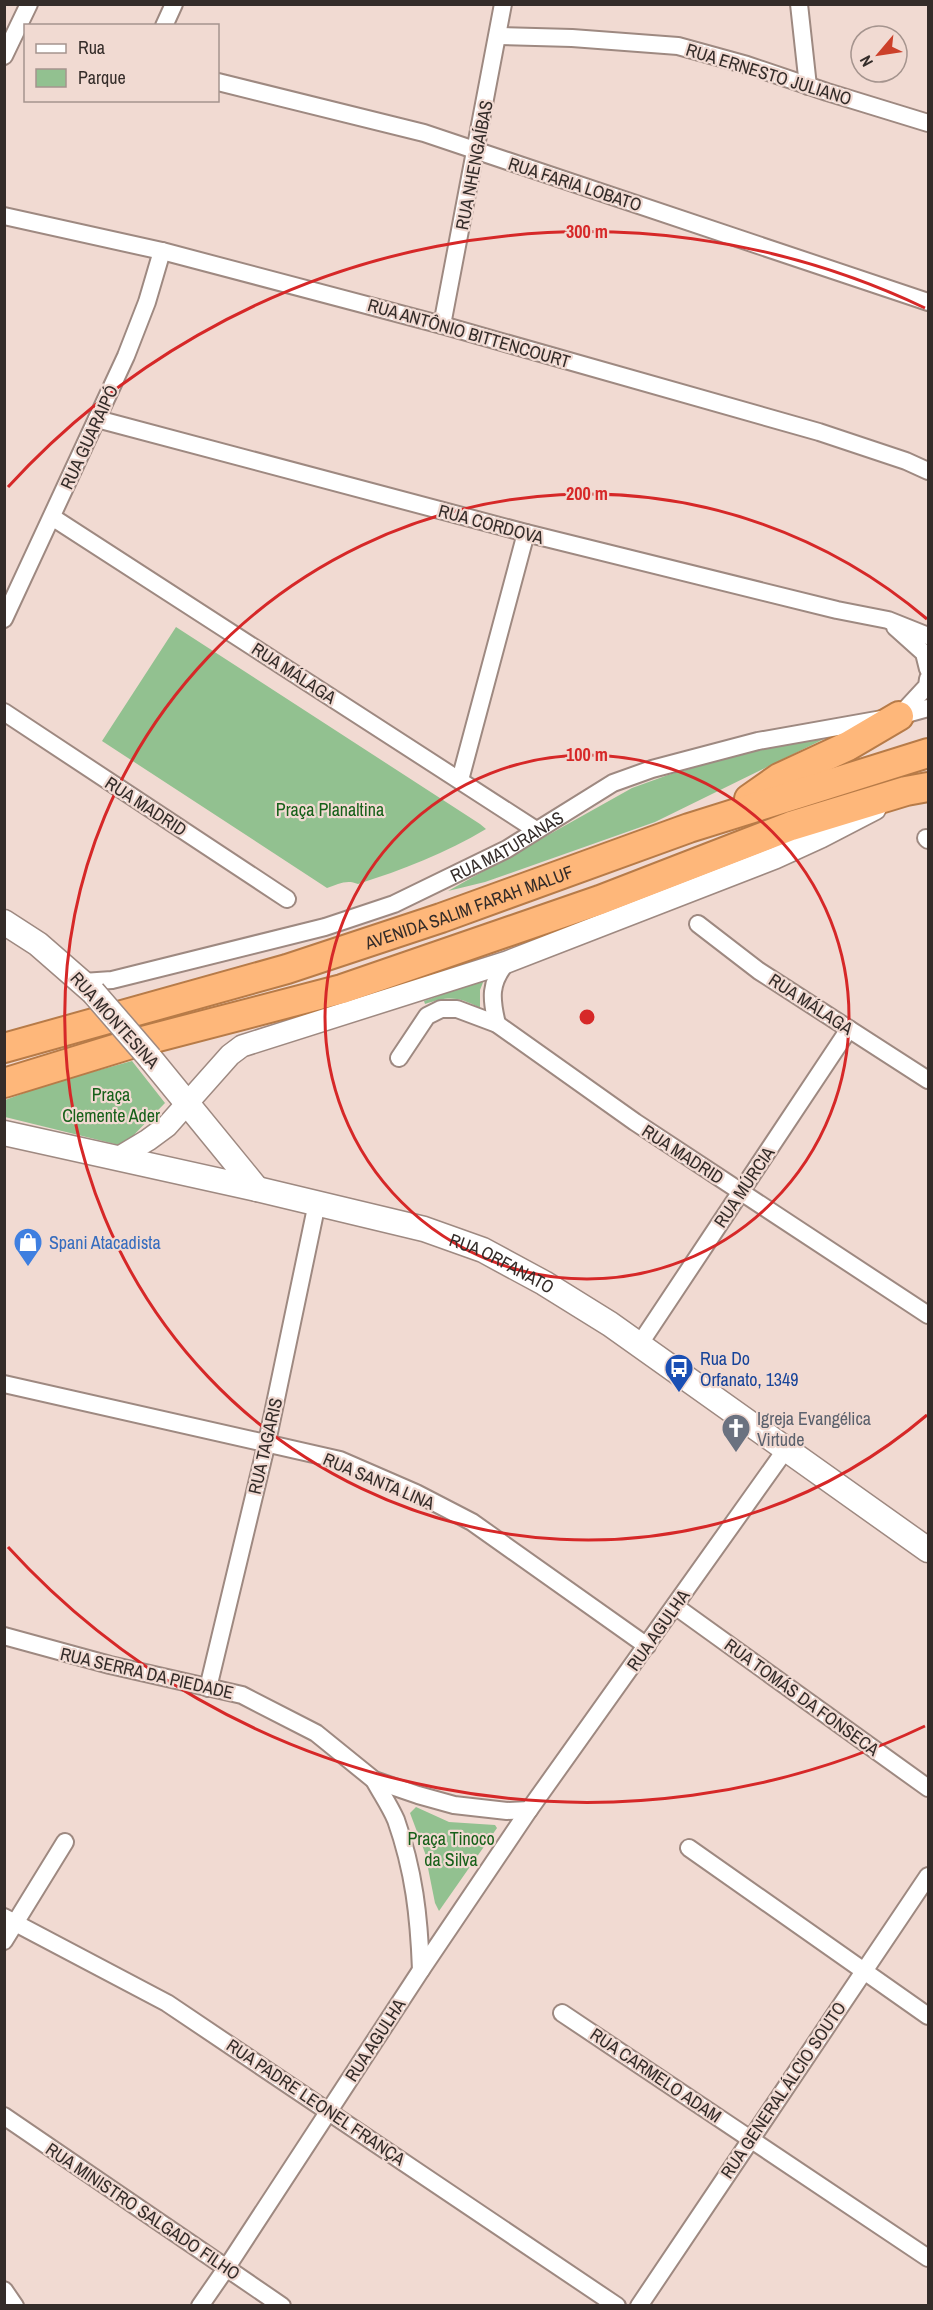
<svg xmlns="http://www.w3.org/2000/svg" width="933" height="2310" viewBox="0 0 933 2310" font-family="'Archivo Narrow',sans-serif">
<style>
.green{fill:#92c190}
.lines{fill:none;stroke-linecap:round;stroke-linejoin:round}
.minor-casing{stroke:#9e8981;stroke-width:20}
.tertiary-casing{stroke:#9e8981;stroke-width:24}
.secondary-casing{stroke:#9e8981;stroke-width:27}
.trunk-casing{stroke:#b77b48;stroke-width:32}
.minor{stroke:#fff;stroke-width:16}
.tertiary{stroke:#fff;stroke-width:21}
.secondary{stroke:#fff;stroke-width:24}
.trunk{stroke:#feb77a;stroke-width:28}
.secondary-bridge-casing{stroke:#9e8981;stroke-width:27;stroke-linecap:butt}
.secondary-bridge{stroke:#fff;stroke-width:24}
.ring{fill:none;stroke:#d62828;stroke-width:3}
.labels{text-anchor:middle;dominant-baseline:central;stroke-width:4.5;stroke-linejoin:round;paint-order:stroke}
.street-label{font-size:18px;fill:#342c29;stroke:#f1dad2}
.park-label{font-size:18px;fill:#166019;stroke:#f1dad2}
.shop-label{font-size:18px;fill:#366cbe;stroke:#f1dad2;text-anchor:start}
.transit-label{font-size:18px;fill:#164399;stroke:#f1dad2;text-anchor:start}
.worship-label{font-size:18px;fill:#5b616d;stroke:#f1dad2;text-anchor:start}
.centre{fill:#d62828;stroke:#f1dad2;stroke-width:3}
.ring-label{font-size:18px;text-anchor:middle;font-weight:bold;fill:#d62828;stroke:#f1dad2;stroke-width:4.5;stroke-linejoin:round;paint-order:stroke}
</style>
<rect width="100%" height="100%" fill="#f1dad2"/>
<path class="green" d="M176 627 480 824 486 829C446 853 402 870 358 884 347 879 338 884 327 888L102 741Z
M826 738 655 822 485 882 448 891 632 788 668 775 756 750Z
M484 980 480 990V1008C458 996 448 996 425 1004L424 1001Z
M132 1061 165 1103 123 1146 5 1117V1100L52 1083Z
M416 1807 449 1822 495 1825 497 1828 439 1911 435 1903 425 1853 410 1813Z"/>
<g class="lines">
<g class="minor-casing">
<g id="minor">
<path d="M799 4 808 86"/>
<path d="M164 26 174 4"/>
<path d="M498 36 572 38 678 46 747 65 827 92 928 123"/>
<path d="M4 56 29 4"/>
<path d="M218 82 424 133 928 302"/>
<path d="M4 216 162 251 442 325 819 432 906 461 928 471"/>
<path d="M442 325 503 4"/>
<path d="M97 419 526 533 837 610 888 620 928 636"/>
<path d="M52 517 536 830"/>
<path d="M4 619 126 356 147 302 162 251"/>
<path d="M895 627 924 653 928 669"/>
<path d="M4 712 287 899"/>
<path d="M902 713 927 686 928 679"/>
<path d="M460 780 526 533"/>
<path d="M926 838 928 840"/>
<path d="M698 924 759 971 928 1080"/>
<path id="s1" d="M83 982 112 980 325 927 394 904 507 849 613 783 652 769 758 741 899 716 928 708"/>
<path d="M497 1024C491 999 489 983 507 962"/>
<path d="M399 1058 427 1016 441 1009H457L497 1024 635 1122 928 1315"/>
<path d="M639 1345 849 1029"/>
<path d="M4 1384 340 1460 416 1493 472 1522 647 1646"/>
<path d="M675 1606 928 1788"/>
<path d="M4 1636 110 1665 242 1695 316 1733 374 1780 418 1795 454 1805 507 1811 529 1810"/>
<path d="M208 1688 267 1442 317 1203"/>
<path d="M374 1780C381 1793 390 1806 396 1820 414 1871 419 1916 421 1970"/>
<path d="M689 1848 928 2016"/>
<path d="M4 1917 167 2003 617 2306"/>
<path d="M4 1941 65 1842"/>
<path d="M562 2013 928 2258"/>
<path d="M4 2116 282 2306"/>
<path d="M4 2290 15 2306"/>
<path d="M200 2306 227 2267 421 1970 529 1810 786 1449"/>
<path d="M639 2306 928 1876"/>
</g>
</g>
<g class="tertiary-casing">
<path id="tertiary" d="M118 1158 148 1140 167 1126 230 1055 242 1046 507 962 775 858 821 837 875 809"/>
</g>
<g class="secondary-casing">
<g id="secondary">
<path d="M4 922 38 944 93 992"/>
<path d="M150 1058 257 1189"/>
<path id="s2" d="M4 1133 257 1189 424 1229 483 1250 544 1283 610 1324 928 1550"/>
</g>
</g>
<g class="trunk-casing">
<g id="trunk">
<path d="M749 799 779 778 848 746 899 716"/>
<path id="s3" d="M4 1048 287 969 441 918 689 828 928 753"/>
<path d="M4 1083 131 1044 342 989 600 900 791 826 906 791 928 787"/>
</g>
</g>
<use href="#minor" class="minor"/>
<use href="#tertiary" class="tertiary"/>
<use href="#secondary" class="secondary"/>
<use href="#trunk" class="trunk"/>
<g class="secondary-bridge-casing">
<path id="secondary-bridge" d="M93 992 150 1058"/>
</g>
<use href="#secondary-bridge" class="secondary-bridge"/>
</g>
<g class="ring">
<circle cx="587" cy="1017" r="262"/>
<path d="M927 1415A523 523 0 1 1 927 619"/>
<path d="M925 1726A785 785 0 0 1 8 1547M8 487A785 785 0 0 1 925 308"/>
</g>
<defs>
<g id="shop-pin" transform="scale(1.5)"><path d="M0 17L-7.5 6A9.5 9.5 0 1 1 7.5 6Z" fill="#3f7fe0" stroke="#f1dad2"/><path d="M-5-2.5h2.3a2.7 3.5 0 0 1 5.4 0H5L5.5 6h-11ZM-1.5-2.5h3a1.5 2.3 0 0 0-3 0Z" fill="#fff"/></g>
<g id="bus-pin" transform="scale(1.5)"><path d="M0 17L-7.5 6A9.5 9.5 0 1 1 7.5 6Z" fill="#1a4fb4" stroke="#f1dad2"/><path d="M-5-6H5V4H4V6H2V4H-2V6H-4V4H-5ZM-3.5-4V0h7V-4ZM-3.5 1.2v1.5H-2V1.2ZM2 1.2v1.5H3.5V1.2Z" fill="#fff"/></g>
<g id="church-pin" transform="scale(1.5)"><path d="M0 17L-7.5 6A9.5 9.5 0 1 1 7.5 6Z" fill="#6b7280" stroke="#f1dad2"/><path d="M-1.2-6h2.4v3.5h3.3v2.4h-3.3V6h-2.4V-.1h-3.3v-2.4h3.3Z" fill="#fff"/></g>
</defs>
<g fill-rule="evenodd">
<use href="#shop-pin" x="28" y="1242"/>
<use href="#bus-pin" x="679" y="1368"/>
<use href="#church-pin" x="736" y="1428"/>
</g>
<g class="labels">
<g class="street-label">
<text transform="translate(769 74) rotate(17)">RUA ERNESTO JULIANO</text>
<text transform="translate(474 165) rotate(-79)">RUA NHENGAÍBAS</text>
<text transform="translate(575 184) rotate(18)">RUA FARIA LOBATO</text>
<text transform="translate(469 333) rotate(16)">RUA ANTÔNIO BITTENCOURT</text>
<text transform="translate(89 437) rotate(-65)">RUA GUARAIPÓ</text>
<text transform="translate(491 524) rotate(15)">RUA CORDOVA</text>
<text transform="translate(294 673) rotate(33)">RUA MÁLAGA</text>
<text transform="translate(146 806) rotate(33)">RUA MADRID</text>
<text stroke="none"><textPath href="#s1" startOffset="448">RUA MATURANAS</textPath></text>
<text stroke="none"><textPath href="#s3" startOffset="486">AVENIDA SALIM FARAH MALUF</textPath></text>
<text transform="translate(811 1004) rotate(33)">RUA MÁLAGA</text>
<text transform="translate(115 1020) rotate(48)">RUA MONTESINA</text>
<text transform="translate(683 1154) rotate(33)">RUA MADRID</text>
<text transform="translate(744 1187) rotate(-56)">RUA MÚRCIA</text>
<text stroke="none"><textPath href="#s2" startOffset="516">RUA ORFANATO</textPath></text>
<text transform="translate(265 1446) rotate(-77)">RUA TAGARIS</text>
<text transform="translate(379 1481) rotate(23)">RUA SANTA LINA</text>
<text transform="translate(658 1630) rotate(-55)">RUA AGULHA</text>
<text transform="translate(147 1673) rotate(13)">RUA SERRA DA PIEDADE</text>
<text transform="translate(802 1697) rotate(36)">RUA TOMÁS DA FONSECA</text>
<text transform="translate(375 2040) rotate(-57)">RUA AGULHA</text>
<text transform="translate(656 2075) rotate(34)">RUA CARMELO ADAM</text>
<text transform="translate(783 2090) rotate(-56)">RUA GENERAL ÁLCIO SOUTO</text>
<text transform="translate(316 2102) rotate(34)">RUA PADRE LEONEL FRANÇA</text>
<text transform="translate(143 2211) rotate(34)">RUA MINISTRO SALGADO FILHO</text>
</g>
<g class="park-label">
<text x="330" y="809">Praça Planaltina</text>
<text x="111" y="1094">Praça<tspan x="111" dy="21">Clemente Ader</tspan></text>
<text x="451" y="1838">Praça Tinoco<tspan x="451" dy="21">da Silva</tspan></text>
</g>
<g class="shop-label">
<text x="49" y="1242">Spani Atacadista</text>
</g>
<g class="transit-label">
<text x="700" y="1358">Rua Do<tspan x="700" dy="21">Orfanato, 1349</tspan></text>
</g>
<g class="worship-label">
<text x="757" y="1418">Igreja Evangélica<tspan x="757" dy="21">Virtude</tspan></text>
</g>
</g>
<circle cx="587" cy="1017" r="9" class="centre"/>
<g class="ring-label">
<text x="587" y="238">300 m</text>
<text x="587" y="500">200 m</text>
<text x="587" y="761">100 m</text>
</g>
<rect width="933" height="2310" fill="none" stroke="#342c29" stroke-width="12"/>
<rect x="24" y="24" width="195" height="78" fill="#f1dad2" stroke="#a5948e" stroke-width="1.5"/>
<rect x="36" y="44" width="30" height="9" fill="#ffffff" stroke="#a5948e" stroke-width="1.5"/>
<text x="78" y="54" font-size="18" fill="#342c29">Rua</text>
<rect x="36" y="69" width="30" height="18" fill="#92c190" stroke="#a5948e" stroke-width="1.5"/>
<text x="78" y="84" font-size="18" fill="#342c29">Parque</text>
<g transform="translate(879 54) rotate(241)"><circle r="28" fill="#f1dad2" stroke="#a5948e" stroke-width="1.5"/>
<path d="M0-4.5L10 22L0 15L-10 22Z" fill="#cc402a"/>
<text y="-9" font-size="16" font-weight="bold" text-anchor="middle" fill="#342c29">N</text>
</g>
</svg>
